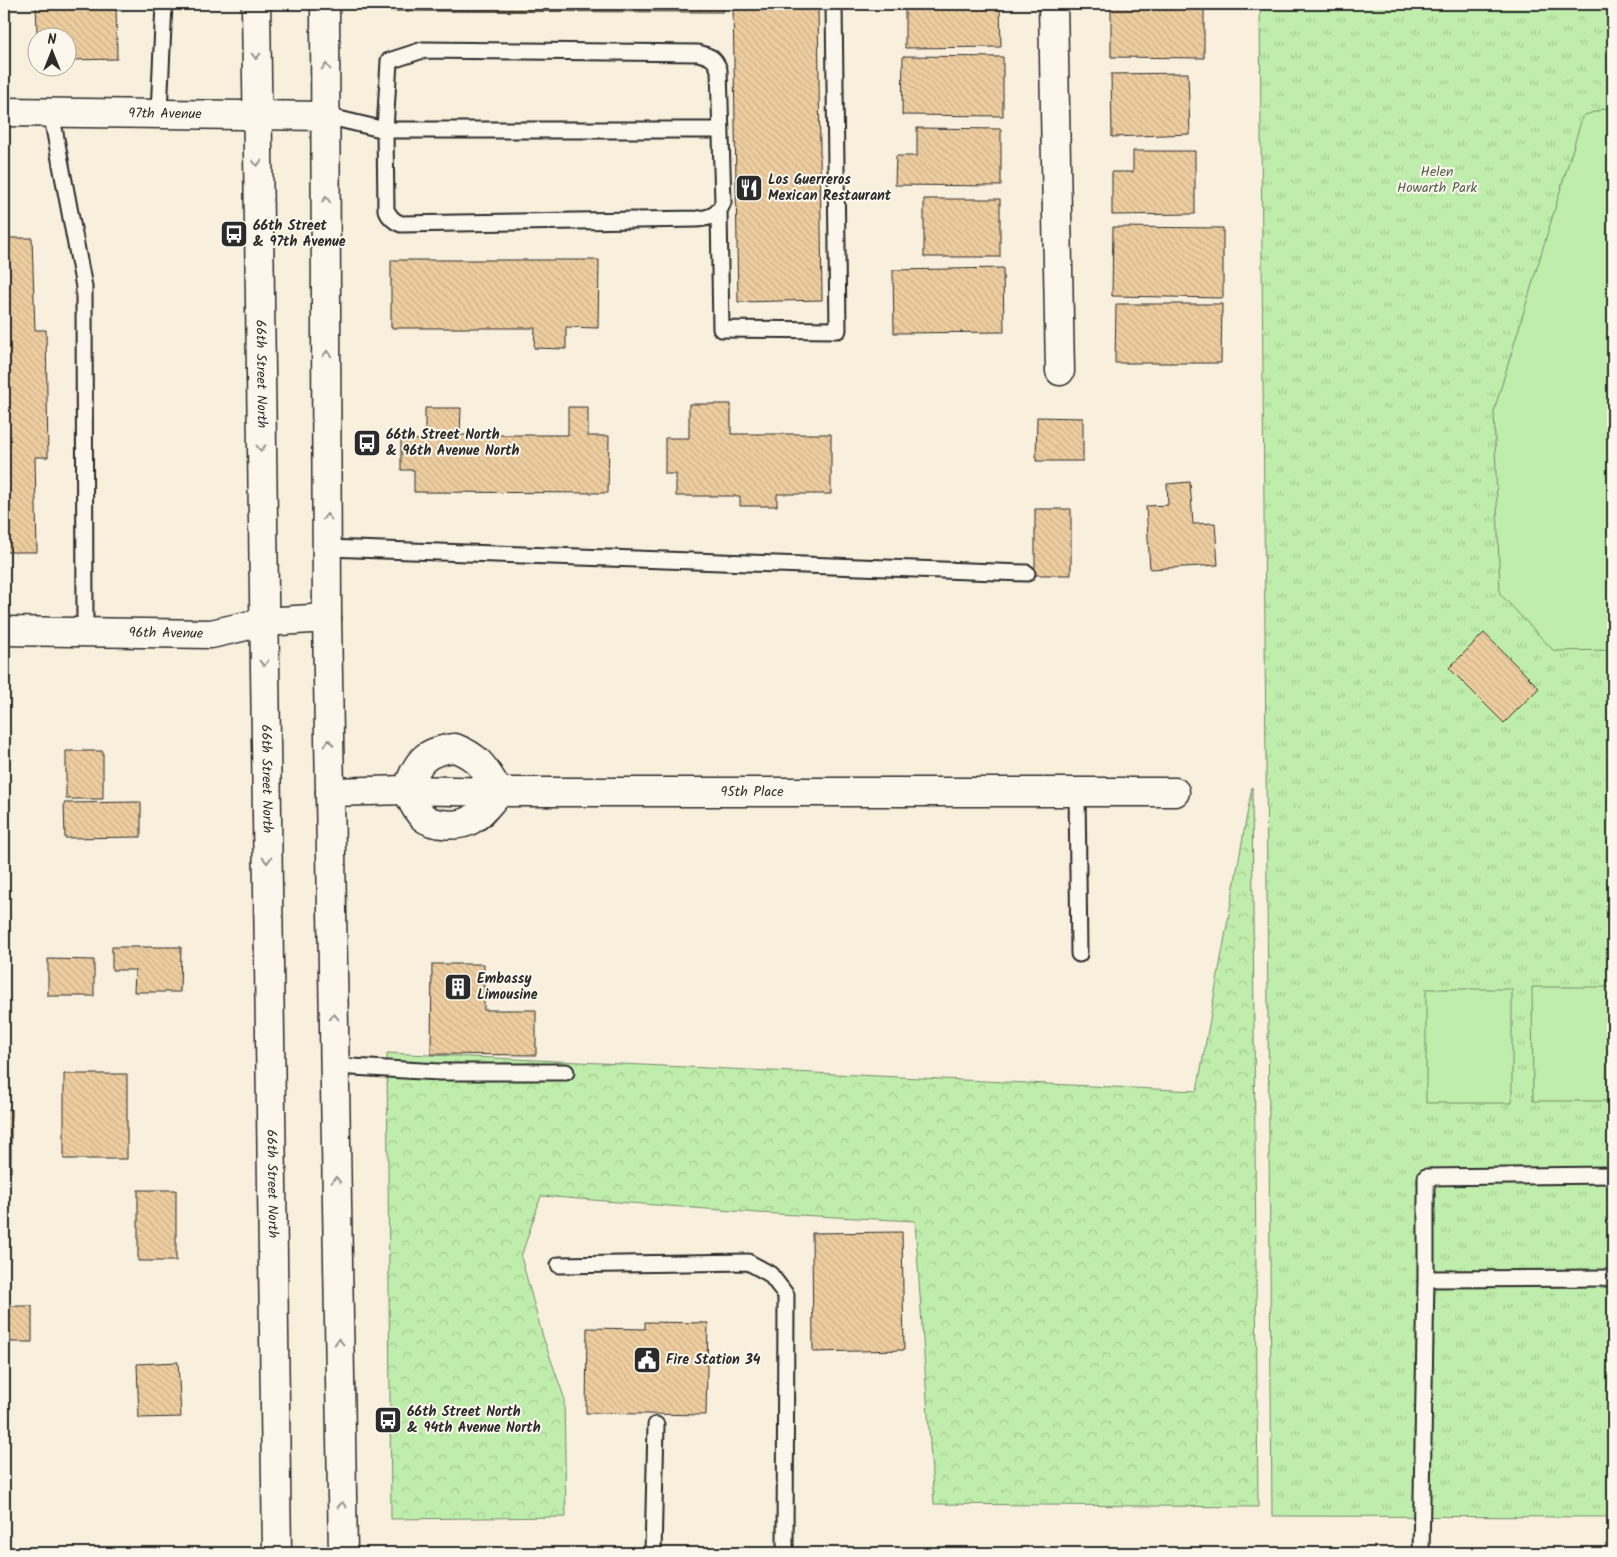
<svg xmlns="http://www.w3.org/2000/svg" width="1617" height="1557" viewBox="0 0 1617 1557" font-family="Kalam,sans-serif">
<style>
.forest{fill:url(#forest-crowns);stroke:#758c6b}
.park{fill:url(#park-tufts);stroke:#758c6b}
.pitch{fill:#bfedab;stroke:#758c6b}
.building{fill:url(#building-back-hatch);stroke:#2b2b2b}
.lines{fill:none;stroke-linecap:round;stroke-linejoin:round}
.lane-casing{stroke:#2b2b2b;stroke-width:19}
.street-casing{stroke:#2b2b2b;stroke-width:31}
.primary-casing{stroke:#2b2b2b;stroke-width:31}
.lane{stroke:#fbf7ec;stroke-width:15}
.street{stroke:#fbf7ec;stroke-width:28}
.primary{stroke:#fbf7ec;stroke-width:28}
.oneway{stroke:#93918c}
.labels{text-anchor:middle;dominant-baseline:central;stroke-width:4;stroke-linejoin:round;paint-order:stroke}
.street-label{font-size:14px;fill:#2b2b2b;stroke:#fbf7ec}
.park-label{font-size:14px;fill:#505c4b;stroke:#fbf7ec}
.poi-label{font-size:14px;font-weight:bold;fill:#2b2b2b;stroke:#fbf7ec;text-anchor:start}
</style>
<defs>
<pattern id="forest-crowns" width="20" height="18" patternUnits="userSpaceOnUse" patternTransform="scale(1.25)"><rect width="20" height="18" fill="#bfedab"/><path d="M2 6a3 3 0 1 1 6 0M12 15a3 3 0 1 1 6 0" fill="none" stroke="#a4cb93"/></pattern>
<pattern id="park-tufts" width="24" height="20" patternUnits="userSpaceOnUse" patternTransform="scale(1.25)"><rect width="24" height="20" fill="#bfedab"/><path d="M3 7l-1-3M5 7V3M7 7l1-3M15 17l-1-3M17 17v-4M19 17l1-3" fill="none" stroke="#a4cb93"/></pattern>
<pattern id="building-back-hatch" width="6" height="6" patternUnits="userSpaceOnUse" patternTransform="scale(1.25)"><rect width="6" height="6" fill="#eecea0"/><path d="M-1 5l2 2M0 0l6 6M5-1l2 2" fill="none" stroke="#ccb18a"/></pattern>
</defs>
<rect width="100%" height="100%" fill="#f8efdd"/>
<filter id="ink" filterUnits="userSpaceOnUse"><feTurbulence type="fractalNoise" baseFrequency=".02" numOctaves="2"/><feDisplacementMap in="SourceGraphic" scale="10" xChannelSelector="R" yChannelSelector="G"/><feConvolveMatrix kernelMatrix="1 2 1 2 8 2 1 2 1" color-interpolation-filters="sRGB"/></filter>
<g filter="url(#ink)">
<path class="forest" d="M1252 787 1258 1507 934 1504 915 1221 758 1213 541 1196 521 1257 543 1337 564 1397 566 1517 391 1519 387 1053 1197 1091Z"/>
<path class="park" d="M1260 4H1613V1517L1272 1516Z"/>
<path class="pitch" d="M1613 106V650L1554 651 1500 594 1494 411 1582 118 1585 115Z
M1532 987H1613V1101H1533Z
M1426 989H1512V1103H1426Z"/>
<path class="building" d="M36 4H116L117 59 68 60V38H38V60Z
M386 4H723V12L386 11Z
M733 4H818L822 300 738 302Z
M905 4H976V7L1000 6 1001 47 905 48Z
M1111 4H1204V58L1111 57Z
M903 56 1003 57V116L902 115Z
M1188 73 1190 134 1112 137 1111 74Z
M917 128 1001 129V186L895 185 896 156H917Z
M1133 151H1195V214L1112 215V172H1133Z
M924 199H1000V257H924Z
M1113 227 1223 228V298L1112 296Z
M4 238H32L35 330H46L48 457H35L37 552H4Z
M391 260H599L598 328 566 327V349L534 348 535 328H391Z
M1003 268 1004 332 894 333 893 270Z
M1116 304H1222L1221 363H1115Z
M689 404H731V434H831V494H777V506H740V496H676V474H665V438H689Z
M568 407H588V436H609L608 493 414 492V470H401V439L425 440V408H461L460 435H568Z
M1037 417 1083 418V461H1036Z
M1190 482 1193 524 1215 523 1218 565 1150 569 1146 506 1168 505 1167 484Z
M1035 509H1071V575H1035Z
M1484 633 1539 688 1504 723 1449 668Z
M66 751H103V799H66Z
M141 802V837L65 838 64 803Z
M112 947H181L180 992H134L135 970H112Z
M48 959 94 960V996H48Z
M432 964H484V1010H536V1055L431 1054Z
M64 1074H127V1159H64Z
M4 1109H11V1172L4 1171Z
M138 1190H176V1261H138Z
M902 1232 904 1350 813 1352 812 1233Z
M4 1306H32V1342H4Z
M645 1322 708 1323 706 1415 586 1413 587 1328 645 1329Z
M178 1362 181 1417 139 1418 137 1364Z"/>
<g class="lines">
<g class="lane-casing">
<path id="lane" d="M51 112 84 287 85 631
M159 113 164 4
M326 116 385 130 389 61 423 50 698 53C710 56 715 58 719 70L723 202C719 215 710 218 697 219L401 224C393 221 390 217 386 210L385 130H721
M719 211 721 329 838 330 834 4
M327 548 1027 573
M1077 792 1079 954
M335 1066 439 1072H566
M559 1265 748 1262 770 1274 786 1295 785 1553
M1426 1279 1613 1278
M653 1553 656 1425
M1421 1553 1426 1279V1177L1613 1175"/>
</g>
<g class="street-casing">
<g id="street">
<path d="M1053 4 1060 371"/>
<path id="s1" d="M4 112 326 116"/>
<path id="s2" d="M4 631 211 634 264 622 327 618"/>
<path d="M455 748C481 758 485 770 499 792 491 801 482 814 471 820 460 827 433 826 423 817 415 810 411 798 407 790 418 762 423 751 455 748Z"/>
<path id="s3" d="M330 792 407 790 499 792H1175"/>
</g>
</g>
<g class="primary-casing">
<g id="primary">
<path id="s4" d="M256 4 277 1553"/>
<path d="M325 4 327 618 343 1553"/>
</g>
</g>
<use href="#lane" class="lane"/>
<use href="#street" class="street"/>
<use href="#primary" class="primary"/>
</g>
<defs><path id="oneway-chevron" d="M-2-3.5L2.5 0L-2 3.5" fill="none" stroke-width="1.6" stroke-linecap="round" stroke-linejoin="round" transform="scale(1.25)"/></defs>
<g class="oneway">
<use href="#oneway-chevron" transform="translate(256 56) rotate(90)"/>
<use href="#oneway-chevron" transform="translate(326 67) rotate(-90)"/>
<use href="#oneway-chevron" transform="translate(257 163) rotate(89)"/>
<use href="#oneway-chevron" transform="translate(326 200) rotate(-90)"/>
<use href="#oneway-chevron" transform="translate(327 354) rotate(-90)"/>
<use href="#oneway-chevron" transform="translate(261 448) rotate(89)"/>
<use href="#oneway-chevron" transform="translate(327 517) rotate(-90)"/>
<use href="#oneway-chevron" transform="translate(264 663) rotate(89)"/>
<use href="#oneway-chevron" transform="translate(329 743) rotate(-91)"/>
<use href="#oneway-chevron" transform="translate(267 860) rotate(89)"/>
<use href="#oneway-chevron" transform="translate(334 1017) rotate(-91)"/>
<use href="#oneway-chevron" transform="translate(336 1180) rotate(-91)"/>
<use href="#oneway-chevron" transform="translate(339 1342) rotate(-91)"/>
<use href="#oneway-chevron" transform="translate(342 1505) rotate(-91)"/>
</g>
</g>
<defs>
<g id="restaurant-square" transform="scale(1.4375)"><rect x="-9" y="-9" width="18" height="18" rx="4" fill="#2b2b2b" stroke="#fbf7ec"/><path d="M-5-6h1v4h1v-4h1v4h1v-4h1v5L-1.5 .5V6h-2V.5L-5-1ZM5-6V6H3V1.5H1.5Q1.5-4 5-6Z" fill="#fff"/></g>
<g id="bus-square" transform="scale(1.4375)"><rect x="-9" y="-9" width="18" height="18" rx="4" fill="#2b2b2b" stroke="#fbf7ec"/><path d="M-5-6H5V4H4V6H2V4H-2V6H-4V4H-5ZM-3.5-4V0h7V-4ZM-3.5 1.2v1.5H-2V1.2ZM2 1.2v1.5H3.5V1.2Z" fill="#fff"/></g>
<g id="building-square" transform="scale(1.4375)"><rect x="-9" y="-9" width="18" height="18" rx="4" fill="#2b2b2b" stroke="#fbf7ec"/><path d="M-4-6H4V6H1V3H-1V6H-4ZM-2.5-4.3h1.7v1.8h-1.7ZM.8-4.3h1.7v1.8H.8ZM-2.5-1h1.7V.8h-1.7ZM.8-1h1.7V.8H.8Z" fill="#fff"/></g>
<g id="civic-square" transform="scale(1.4375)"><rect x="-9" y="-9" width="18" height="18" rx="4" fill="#2b2b2b" stroke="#fbf7ec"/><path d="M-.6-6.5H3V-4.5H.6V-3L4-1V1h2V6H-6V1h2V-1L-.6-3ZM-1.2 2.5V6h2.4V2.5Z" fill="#fff"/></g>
</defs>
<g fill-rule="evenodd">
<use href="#restaurant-square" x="749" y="188"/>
<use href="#bus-square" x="234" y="234"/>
<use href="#bus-square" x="367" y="443"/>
<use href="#building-square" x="458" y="987"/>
<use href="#civic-square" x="647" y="1360"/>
<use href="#bus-square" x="388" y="1420"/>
</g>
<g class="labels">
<g class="street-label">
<text stroke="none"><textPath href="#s1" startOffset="161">97th Avenue</textPath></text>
<text stroke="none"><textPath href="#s4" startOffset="370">66th Street North</textPath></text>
<text stroke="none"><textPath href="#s2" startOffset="162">96th Avenue</textPath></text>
<text stroke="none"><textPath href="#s4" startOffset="775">66th Street North</textPath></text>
<text stroke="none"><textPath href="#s3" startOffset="422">95th Place</textPath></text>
<text stroke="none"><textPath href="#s4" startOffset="1180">66th Street North</textPath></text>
</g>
<g class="park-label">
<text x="1437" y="172">Helen<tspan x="1437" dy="16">Howarth Park</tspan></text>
</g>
<g class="poi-label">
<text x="768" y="180">Los Guerreros<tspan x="768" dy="16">Mexican Restaurant</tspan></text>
<text x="253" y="226">66th Street<tspan x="253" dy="16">&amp; 97th Avenue</tspan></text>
<text x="386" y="435">66th Street North<tspan x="386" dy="16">&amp; 96th Avenue North</tspan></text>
<text x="477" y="979">Embassy<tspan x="477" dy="16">Limousine</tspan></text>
<text x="666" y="1360">Fire Station 34</text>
<text x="407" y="1412">66th Street North<tspan x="407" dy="16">&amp; 94th Avenue North</tspan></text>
</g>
</g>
<rect width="1617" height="1557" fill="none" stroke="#fbf7ec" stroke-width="20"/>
<rect x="10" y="10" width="1597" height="1537" fill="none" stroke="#2b2b2b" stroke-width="2" filter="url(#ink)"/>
<g transform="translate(52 52)"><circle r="24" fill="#fbf7ec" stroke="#a8a59f"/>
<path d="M0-4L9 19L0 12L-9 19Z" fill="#2b2b2b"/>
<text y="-8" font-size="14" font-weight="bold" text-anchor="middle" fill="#2b2b2b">N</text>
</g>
</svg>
